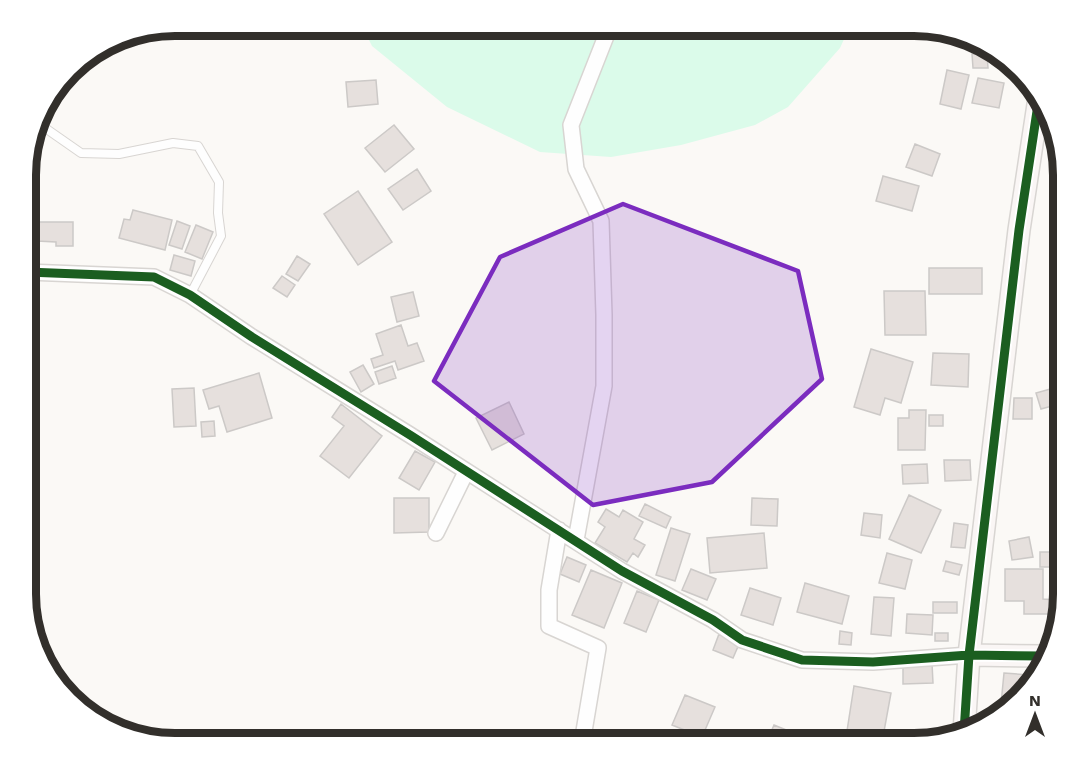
<svg xmlns="http://www.w3.org/2000/svg" width="1089" height="769" viewBox="0 0 1089 769" font-family="'Work Sans',sans-serif">
<style>
.green{fill:#dbfbea}
.building{fill:#e6e0dd;stroke:#ccc9c7;stroke-width:1.5}
.lines{fill:none;stroke-linecap:round;stroke-linejoin:round}
.lane-casing{stroke:#d8d5d2;stroke-width:10}
.street-casing{stroke:#d8d5d2;stroke-width:18}
.secondary-casing{stroke:#d8d5d2;stroke-width:24}
.lane{stroke:#fefefe;stroke-width:8}
.street{stroke:#fefefe;stroke-width:15}
.secondary{stroke:#faf6f5;stroke-width:21}
.cycleway-casing{stroke:#fff;stroke-width:13}
.cycleway{stroke:#1b5e20;stroke-width:9}
.marked{fill:#7b2cbf;fill-opacity:0.2;stroke:#7b2cbf;stroke-width:4.5;stroke-linejoin:round}
.rim{fill:none;stroke:#322f2b;stroke-width:8}
</style>
<rect width="100%" height="100%" fill="#fbf9f6"/>
<path class="green" d="M362 26H850L840 48 788 107 755 125 681 145 611 157 540 152 447 107 372 46Z"/>
<path class="building" d="M328 26H337L341 33 329 39 324 27Z
M972 54H987L988 68H973Z
M947 70 969 75 961 109 940 104Z
M978 78 1004 83 999 108 972 103Z
M376 80 378 104 348 107 346 82Z
M394 125 414 149 385 172 365 148Z
M915 144 940 154 932 176 906 167Z
M417 169 431 191 403 210 388 189Z
M883 176 919 186 912 211 876 201Z
M358 191 392 242 358 265 324 214Z
M133 210 172 220 165 250 119 238 124 219 130 220Z
M177 221 190 226 182 249 169 245Z
M38 222H73V246H56V242L37 241Z
M196 225 213 232 202 259 185 252Z
M174 255 195 261 191 276 170 270Z
M297 256 310 264 298 281 286 274Z
M929 268H982V294H929Z
M282 276 295 285 287 297 273 288Z
M884 291H925L926 335H885Z
M413 292 419 316 397 322 391 297Z
M401 325 408 346 417 343 424 361 398 370 395 361 374 368 371 359 383 355 376 334Z
M871 349 913 362 901 403 885 398 880 415 854 407Z
M933 353 969 354 968 387 931 385Z
M363 365 374 384 361 392 350 372Z
M392 366 396 378 379 384 375 372Z
M259 373 272 418 227 432 219 406 209 409 203 390Z
M1061 386 1063 403 1041 409 1036 393Z
M194 388 196 426 174 427 172 389Z
M1014 398H1032V419H1013Z
M509 402 524 434 492 450 476 418Z
M341 404 382 436 349 478 320 456 344 426 332 417Z
M909 410H926L925 450H898V418H909Z
M929 415H943V426H929Z
M214 421 215 436 202 437 201 422Z
M415 451 435 462 419 490 399 478Z
M944 460H970L971 480 945 481Z
M927 464 928 483 903 484 902 465Z
M909 495 941 510 921 553 889 539Z
M394 498H429V532L394 533Z
M752 498 778 499 777 526 751 525Z
M645 504 671 517 666 528 639 516Z
M606 509 619 517 623 510 643 522 634 539 645 545 638 557 633 553 627 562 595 543 605 527 598 522Z
M864 513 882 515 880 538 861 535Z
M954 523 968 525 965 548 951 547Z
M671 528 690 534 675 581 656 575Z
M764 533 767 568 710 573 707 538Z
M1029 537 1033 557 1012 560 1009 541Z
M1040 552H1062V567H1040Z
M887 553 912 560 905 589 879 583Z
M567 557 586 565 579 582 560 574Z
M946 561 962 565 959 575 943 571Z
M691 569 716 579 707 600 682 590Z
M1005 569H1043V599L1057 600 1056 614H1024V601H1005Z
M591 570 622 583 604 628 572 615Z
M805 583 849 596 842 624 797 612Z
M750 588 781 598 773 625 741 615Z
M637 591 659 600 646 632 624 623Z
M874 597 894 598 891 636 871 634Z
M933 602H957V613H933Z
M907 614 933 615 932 635 906 633Z
M840 631 852 633 851 645 839 644Z
M935 633H948V641H935Z
M719 634 740 642 733 658 713 650Z
M932 663 933 683 903 684V664Z
M1004 673 1029 675 1028 689 1009 704H1001Z
M854 686 891 693 883 737 847 731Z
M685 695 715 707 702 737 672 725Z
M774 725 806 738 804 743H779L768 739Z"/>
<g class="lines">
<g class="lane-casing">
<path id="lane" d="M38 123 81 153 119 154 173 143 198 146 219 182 218 213 221 236 190 295"/>
</g>
<g class="street-casing">
<path id="street" d="M27 272 154 277 190 295 252 337 410 435 622 571 713 620 742 640 802 660 873 662 969 655
M559 530 549 590V626L598 648 582 743
M436 533 466 472
M576 540 604 386V315L601 221 576 169 571 125 610 26"/>
</g>
<g class="secondary-casing">
<path id="secondary" d="M969 655 1043 656
M964 732 969 655 1019 230 1039 98"/>
</g>
<use href="#lane" class="lane"/>
<use href="#street" class="street"/>
<use href="#secondary" class="secondary"/>
<g class="cycleway-casing">
<path id="cycleway" d="M27 272 154 277 190 295 252 337 410 435 622 571 713 620 742 640 802 660 873 662 969 655 1043 656
M964 732 969 655 1019 230 1039 98"/>
</g>
<use href="#cycleway" class="cycleway"/>
</g>
<path class="marked" d="M623 204 798 271 822 379 712 482 593 505 434 381 500 257Z"/>
<path d="M0 0H1089V769H0ZM175 36H914A139 139 0 0 1 1053 175V594A139 139 0 0 1 914 733H175A139 139 0 0 1 36 594V175A139 139 0 0 1 175 36Z" fill="#fff" fill-rule="evenodd"/>
<path class="rim" d="M175 36H914A139 139 0 0 1 1053 175V594A139 139 0 0 1 914 733H175A139 139 0 0 1 36 594V175A139 139 0 0 1 175 36Z"/>
<g transform="translate(1035 715)" stroke="#ffffff" stroke-width="4.5" paint-order="stroke">
<path d="M0-4.5L10 22L0 15L-10 22Z" fill="#322f2b"/>
<text y="-9" font-size="16" font-weight="bold" text-anchor="middle" fill="#322f2b">N</text>
</g>
</svg>
